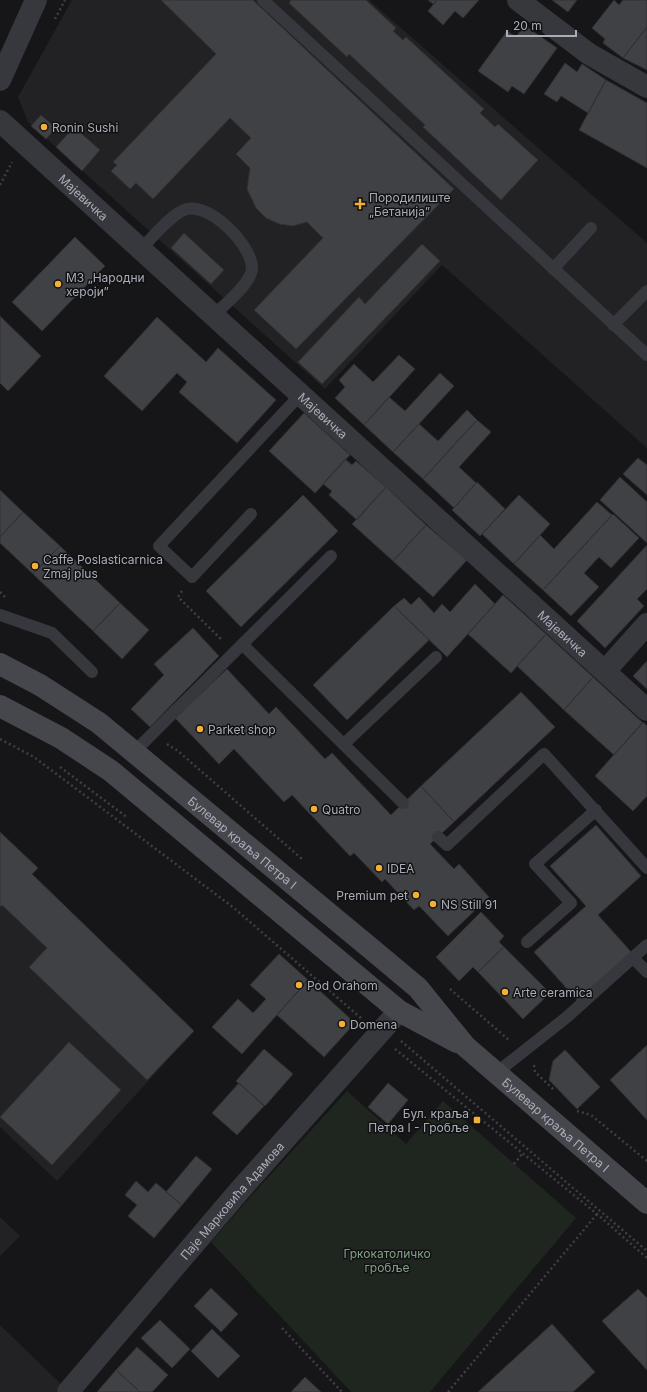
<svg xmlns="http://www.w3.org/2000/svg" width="647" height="1392" viewBox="0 0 647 1392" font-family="Inter,sans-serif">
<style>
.built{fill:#222225}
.green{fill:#1e261f}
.building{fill:#404145;stroke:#303034}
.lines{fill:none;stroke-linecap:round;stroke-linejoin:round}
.path{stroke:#3d3f44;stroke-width:2.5;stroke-dasharray:2 3;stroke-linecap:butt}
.lane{stroke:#37383d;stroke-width:12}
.street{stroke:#37383d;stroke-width:22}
.secondary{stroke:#45474d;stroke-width:22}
.poi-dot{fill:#f2b134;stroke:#111113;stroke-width:1.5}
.labels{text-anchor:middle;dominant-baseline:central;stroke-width:3;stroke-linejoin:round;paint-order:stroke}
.poi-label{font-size:12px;fill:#a8adb8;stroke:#111113;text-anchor:start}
.street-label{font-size:12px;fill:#a8adb8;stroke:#111113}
.park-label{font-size:12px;fill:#7fa381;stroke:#111113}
</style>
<rect width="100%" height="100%" fill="#161618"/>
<path class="built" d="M72 0H369L647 243V448L442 265 325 389 28 122 18 97Z
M0 832 38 868 32 875 194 1031 57 1181 0 1127Z
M0 1217 20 1236 0 1256Z
M0 1325 62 1385 56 1392H0Z"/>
<path class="green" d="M347 1091 406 1144 443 1101 576 1218 430 1392H351L211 1242 251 1196Z"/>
<path class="building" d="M161 0H253L454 189 296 349 254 310 323 238 307 222 293 226 279 224 266 218 256 208 247 189 250 168 236 154 251 138 230 118 153 199 136 183 130 189 111 171 117 165 113 162 216 54Z
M291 0H366L396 28 393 31 403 40 406 37 484 109 480 113 495 127 498 124 538 160 501 200 423 127 425 125 349 54 347 57 289 3Z
M428 0H437L433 4Z
M437 0H479L463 18 455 11 443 25 428 11Z
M552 0H577L568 12Z
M614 0 619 5 623 0H647V27L623 58 603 43 605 39 592 28Z
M524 25 557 48 524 94 512 86 508 92 478 71 507 31 516 37Z
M647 27V70L623 58Z
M565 63 577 72 582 64 606 80 588 113 561 96 557 102 544 94Z
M606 80 647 103V168L579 130Z
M41 115 56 128 46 139 31 126Z
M74 127 100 150 82 171 56 147Z
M184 233 224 270 211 284 171 248Z
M75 237 105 266 42 331 12 302Z
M422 244 440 261 322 384 298 362 359 297 365 304Z
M0 316 41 356 8 391 0 383Z
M157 317 206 362 218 348 276 400 237 443 179 392 187 382 177 373 142 411 104 376Z
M399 355 415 369 364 425 335 398 345 387 339 380 354 364 373 382Z
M440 373 454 386 393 452 364 425 389 397 405 411Z
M467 410 477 420 423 479 393 452 419 424 438 441Z
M304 413 350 455 315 493 269 451Z
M477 420 491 432 459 467 476 483 454 508 423 479Z
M638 458 647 465V495L623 474Z
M345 459 352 465 356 461 386 487 357 520 329 495 332 491 323 484Z
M620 477 647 502V543L600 500Z
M477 482 505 509 480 536 452 510Z
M386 487 426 525 393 561 352 524Z
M0 490 23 512 0 537Z
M303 495 338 531 241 627 206 591Z
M519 495 550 524 514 564 482 534Z
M597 502 612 515 543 590 514 564 540 535 554 549Z
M23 512 60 546 33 574 0 543V537Z
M613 514 639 538 611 568 599 557 584 573 599 587 571 616 543 590Z
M426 525 467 560 433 597 393 561Z
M647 545V589L637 599 644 606 605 648 577 621Z
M60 546 120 603 93 631 33 574Z
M475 584 495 604 447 657 394 606 404 598 411 605 419 597 434 613 442 604 450 612Z
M503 595 546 634 511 673 468 634Z
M120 603 149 630 122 659 93 631Z
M394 606 429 640 347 720 313 685Z
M193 628 219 656 150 727 131 709 164 675 154 664Z
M546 634 593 677 564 710 517 666Z
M647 661V689L633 676Z
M227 669 269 714 276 707 325 759 332 753 391 815 421 786 454 822 430 844 454 869 459 864 489 897 448 936 419 906 414 910 385 879 382 882 354 853 350 856 292 795 284 802 234 749 219 764 175 718Z
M593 677 643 723 614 755 564 710Z
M521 692 555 727 454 822 421 786Z
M643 722 647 726V796L633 811 595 776Z
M596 825 641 876 598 915 632 953 578 1001 534 952 586 906 550 866Z
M0 832 38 868 32 874 194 1031 147 1080 29 967 47 948 2 905 0 907Z
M481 912 504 936 499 942 504 947 478 972 473 967 459 981 436 957Z
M504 947 550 993 523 1019 478 972Z
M279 954 308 980 242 1054 212 1027 238 999 253 1013 266 999 250 985Z
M308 980 355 1023 324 1057 277 1015Z
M69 1042 121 1090 52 1165 0 1117Z
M647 1045V1120L610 1080Z
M264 1049 293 1074 265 1106 236 1081Z
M565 1050 600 1087 577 1109 549 1080 553 1061Z
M239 1083 264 1106 237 1135 212 1113Z
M388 1083 408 1100 388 1124 368 1107Z
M196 1156 212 1169 182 1205 166 1192Z
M136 1181 148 1192 156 1183 182 1205 154 1238 128 1216 137 1205 125 1195Z
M211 1288 238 1314 221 1332 194 1306Z
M638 1289 647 1298V1370L602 1321Z
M160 1320 190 1349 172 1368 141 1338Z
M552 1324 595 1372 573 1392H478Z
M212 1329 240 1356 218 1378 191 1351Z
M137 1347 168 1375 152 1392H140L116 1370Z
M116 1370 140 1392H97Z
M305 1377 321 1392H291Z"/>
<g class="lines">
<path class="path" d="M55 19 65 0
M0 185 12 162
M182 591 178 597 222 640
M0 592 5 597
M0 739 34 757 234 908 362 1019
M167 744 178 751 302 859
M60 767 128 818
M450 989 510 1041
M401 1041 647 1251
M395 1049 597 1214 647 1258
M534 1065 535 1072 554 1090
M577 1111 591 1115 647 1161
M514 1164 523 1153
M282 1328 342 1392
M448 1392 597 1214"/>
<path class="lane" d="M263 0 647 355
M141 249C152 238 173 212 187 209 211 203 252 246 252 268 252 283 224 305 214 315
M553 269 591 228
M613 325 647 291
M251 514 192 577 159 546 301 394
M0 615 52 633 92 672
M243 645 403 803
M344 744 436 657
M135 751 331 556
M438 837 447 845 544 754 647 868
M527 942 571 903 535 864 596 810
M633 958 647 972
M496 1073 567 1017 647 945"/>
<g class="street">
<path d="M518 0 589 54 647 87"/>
<path d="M0 80 36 0"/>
<path id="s1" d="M0 121 647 710"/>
<path d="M605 671 647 624"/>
<path id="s2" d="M68 1392 240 1190 399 1011"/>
</g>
<g class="secondary">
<path id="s3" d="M0 664 40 685 99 723 375 952 418 988 465 1046 647 1203"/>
<path d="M0 706 61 738 111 771 399 1011 457 1042"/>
</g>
</g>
<g class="poi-dot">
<circle cx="44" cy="127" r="4"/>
<path d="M358 198h4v4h4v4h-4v4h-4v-4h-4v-4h4z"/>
<circle cx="58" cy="284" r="4"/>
<circle cx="35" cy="566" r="4"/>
<circle cx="200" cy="729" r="4"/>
<circle cx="314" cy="809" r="4"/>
<circle cx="379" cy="868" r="4"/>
<circle cx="416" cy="895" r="4"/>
<circle cx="433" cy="904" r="4"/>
<circle cx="299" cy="985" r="4"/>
<circle cx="505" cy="992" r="4"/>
<circle cx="342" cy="1024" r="4"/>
<rect x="473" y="1116" width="8" height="8" rx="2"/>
</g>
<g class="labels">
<g class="poi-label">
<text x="52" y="127">Ronin Sushi</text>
<text x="369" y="197">Породилиште<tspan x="369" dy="14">„Бетанија”</tspan></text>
<text x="66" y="277">МЗ „Народни<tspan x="66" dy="14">хероји”</tspan></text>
<text x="43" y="559">Caffe Poslasticarnica<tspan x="43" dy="14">Zmaj plus</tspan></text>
<text x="208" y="729">Parket shop</text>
<text x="322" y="809">Quatro</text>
<text x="387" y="868">IDEA</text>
<text x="408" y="895" text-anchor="end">Premium pet</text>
<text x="441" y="904">NS Still 91</text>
<text x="307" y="985">Pod Orahom</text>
<text x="513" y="992">Arte ceramica</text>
<text x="350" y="1024">Domena</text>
<text x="469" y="1113" text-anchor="end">Бул. краља<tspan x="469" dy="14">Петра I - Гробље</tspan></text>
</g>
<g class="street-label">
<text stroke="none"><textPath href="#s1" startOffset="113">Мајевичка</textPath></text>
<text stroke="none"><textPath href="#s1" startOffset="437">Мајевичка</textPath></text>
<text stroke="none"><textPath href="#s1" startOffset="761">Мајевичка</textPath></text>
<text stroke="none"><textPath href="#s3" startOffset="302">Булевар краља Петра I</textPath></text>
<text stroke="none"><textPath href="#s3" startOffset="725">Булевар краља Петра I</textPath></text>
<text stroke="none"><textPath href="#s2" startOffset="252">Паје Марковића Адамова</textPath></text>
</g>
<g class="park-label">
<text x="387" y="1253">Гркокатоличко<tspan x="387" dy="14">гробље</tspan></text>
</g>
</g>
<path d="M507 30v6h69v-6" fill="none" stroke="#a8adb8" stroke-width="2"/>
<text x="513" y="30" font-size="12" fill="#a8adb8" stroke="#111113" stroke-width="3" paint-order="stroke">20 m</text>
</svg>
